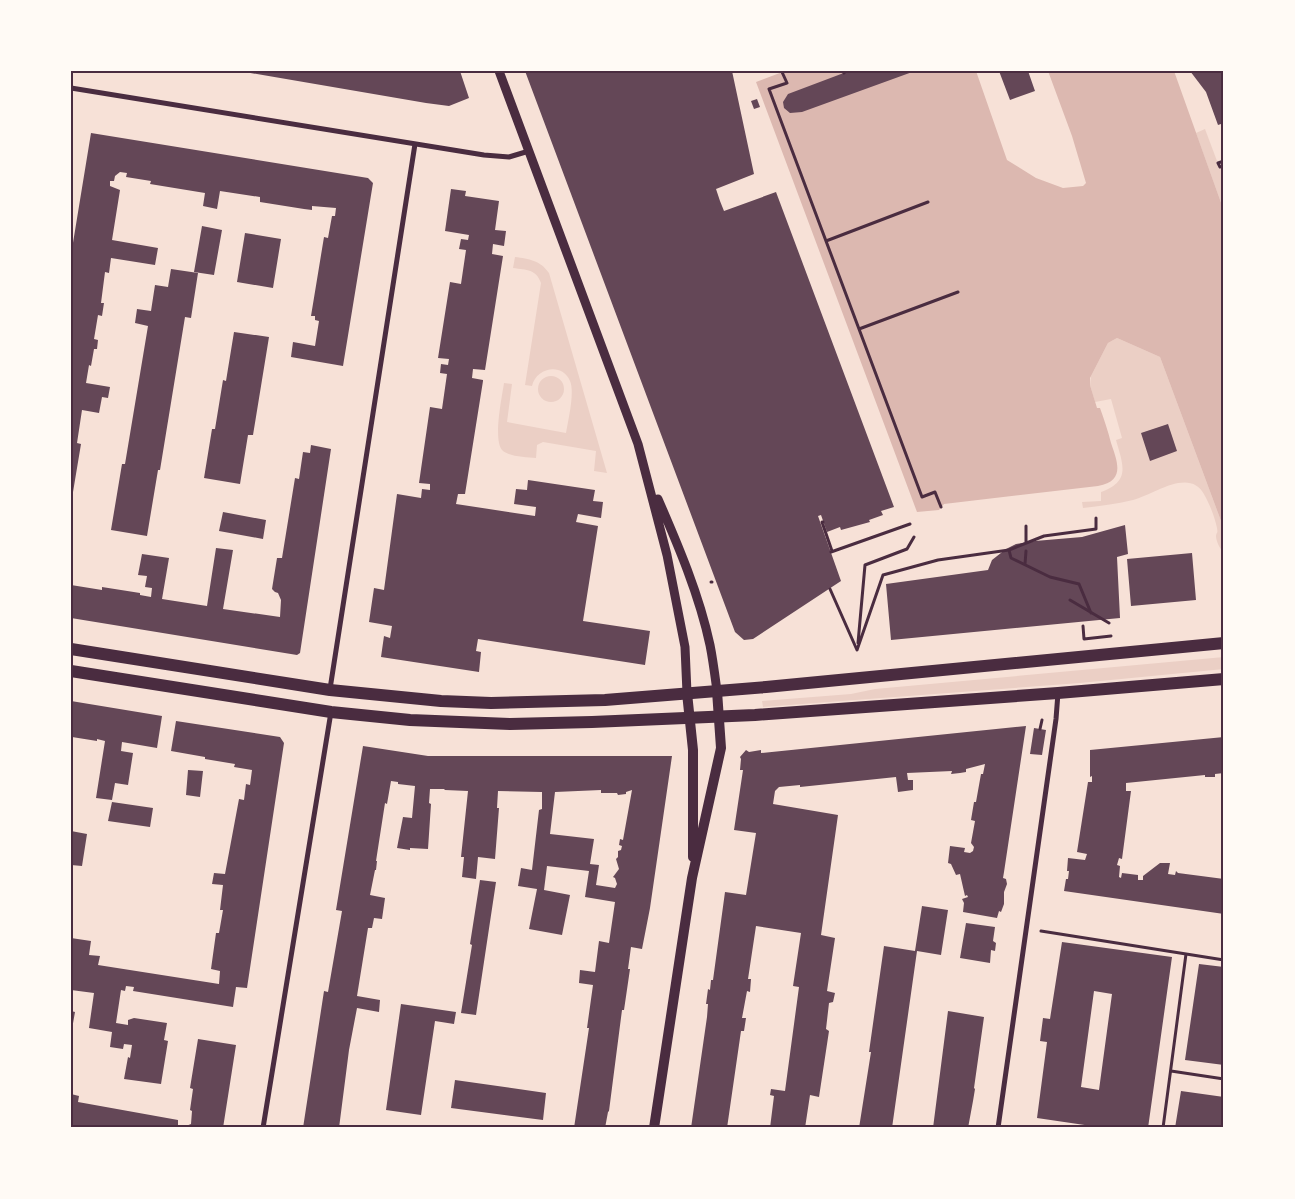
<svg xmlns="http://www.w3.org/2000/svg" width="1295" height="1199" viewBox="0 0 1295 1199" font-family="'PT Sans Narrow',sans-serif">
<style>
.green{fill:#ebcfc5}
.water{fill:#dcb8b0}
.building{fill:#644757;fill-rule:evenodd}
.lines{fill:none;stroke-linecap:round;stroke-linejoin:round}
.path{stroke:#4a2c40;stroke-width:3}
.minor{stroke:#4a2c40;stroke-width:5}
.tertiary{stroke:#4a2c40;stroke-width:9}
.secondary{stroke:#4a2c40;stroke-width:10}
.primary{stroke:#4a2c40;stroke-width:12}
.neatline{fill:none;stroke:#4a2c40;stroke-width:2}
</style>
<rect width="100%" height="100%" fill="#f7e1d7"/>
<path class="green" d="M1205 129 1220 169 1224 168V211L1196 133Z
M515 257C529 259 540 260 549 273L607 473 594 471 596 451 543 442 537 445 536 458C526 457 509 457 502 450 493 439 502 397 504 383L512 384 507 422 566 433C568 421 575 392 570 381 562 362 536 368 532 386L525 385 541 283C536 269 527 270 513 268Z
M1117 338 1160 357 1224 529V553C1220 549 1216 541 1216 536 1217 530 1218 535 1217 528 1215 518 1210 505 1205 496 1190 466 1154 495 1133 500 1116 504 1100 506 1083 508L1082 502 1101 501V492C1131 481 1123 465 1116 440L1122 438 1111 399 1095 402 1090 385 1091 376 1108 343Z
M538 389a13 13 0 1 1 26 0a13 13 0 1 1-26 0Z
M1224 657V669L1080 683 763 707 762 701 851 694 875 689Z"/>
<path class="water" d="M785 71H976L1007 160 1036 178 1063 188 1083 186 1086 183 1072 136 1048 71H1174L1224 211V529L1160 357 1117 338 1108 343 1090 378V385L1097 408H1100C1104 419 1108 431 1111 443 1118 463 1125 481 1098 486L944 504 939 510 917 512 756 82Z"/>
<path class="building" d="M239 71H460L469 98 449 106 426 103Z
M525 71H732L754 174 716 189 720 201 724 211 776 192 894 507 881 511 883 515 869 520 870 522 841 530 840 527 827 532 821 515 818 516 841 581 753 639 744 640 735 632Z
M849 71H915L802 112 790 113 784 108 783 102 788 94Z
M999 71H1028L1035 91 1010 100Z
M1190 71H1224V123L1218 125 1206 92Z
M757 99 760 107 754 109 751 101Z
M91 133 368 178 373 183 343 366 291 357 293 342 315 346 319 321 315 320V316H311L324 237 328 238 332 216H335L336 208 312 206V210L304 209 260 202V197L220 191 217 209 203 206 205 193 150 184 151 181 126 177 127 173 120 172 115 176 114 181H110V186L120 190 112 240 158 248 155 265 111 258 109 273 105 272 101 303H104L102 316 98 315 94 339 98 340 97 349H94L91 366 89 365 86 383 110 387 108 398 102 397 99 413 82 410 77 443 81 444 72 498 71 255Z
M451 189 466 191 465 196 499 201 495 230 506 231 504 246 493 244 492 254 503 256 485 370 473 369 472 378 483 380V381L465 494H458L456 504 535 516 536 507 514 504 516 489 527 490 528 480 595 490 593 501 603 502 601 518 578 514 576 522 598 526 583 621 650 631 645 665 478 639 476 651 481 652 479 672 381 657 384 636 390 638 392 626 369 622 374 588 384 590 397 494 421 498 422 489 430 490V484L419 483 430 407 442 409 447 374 440 373 441 364 448 365 449 359 438 358 450 282 461 284 466 250 459 249 461 239 468 240 469 235 445 231Z
M202 226 222 230 214 275 194 272Z
M245 233 281 239 273 288 237 282Z
M171 269 198 273 191 318 185 317 160 470H158L147 536 111 530 122 464H125L148 326 135 323 137 309 151 311 155 285 168 287Z
M234 332 269 337 253 435H248L240 484 204 478 212 429H215L223 380 226 381Z
M1168 424 1177 451 1150 461 1141 433Z
M311 445 331 449 300 653 297 655 71 618V585L102 590V587L140 593V595L151 597 152 588 145 587 147 576 138 575 142 554 169 558 162 599 207 606 216 548 233 550 223 609 280 617 281 600 278 593 275 592 272 589 277 558H282L295 478 299 479 303 452 310 453Z
M223 512 266 520 263 539 219 531Z
M1125 525 1128 554 1117 557 1120 618 891 640 886 584 988 570 992 560 1006 549 1016 544 1035 541 1082 537Z
M1192 553 1196 600 1131 606 1127 559Z
M71 701 162 716 157 748 122 742 121 751 133 753 128 785 115 783 112 800 96 798 105 741 97 739V741L72 737Z
M176 721 280 737 284 743 247 988 236 987 233 1007 133 991 134 987 126 986 125 991 121 990 116 1023 128 1025V1020L134 1018 167 1023 164 1040 168 1041 161 1084 124 1079 128 1057 130 1058 132 1045 124 1044 123 1049 110 1047 112 1032 89 1028 94 993 71 990V938L91 941 89 955 100 956 98 965 219 984 220 971 211 969 216 933H219L223 910H220L223 885 212 884 214 873 225 874 239 799 244 800 246 784 250 785 252 770 234 767 235 764 205 759V757L171 751Z
M1026 726 1004 872 1003 878 1006 879 1007 884 1004 892V904L1001 912 999 911 997 918 963 912 964 903 962 899 968 897 967 895 965 896 960 874 956 875 951 864 948 863 950 846 965 848 964 852 970 853 973 851 974 847 971 843 975 821 971 820 974 802H976L981 774H983L985 764 966 769V772L960 773 951 774 952 771 907 773 908 780H913V790L898 792 896 777 800 787V785L779 787 775 791 773 804 838 815 821 935 835 938 827 991 835 993 833 1002 829 1003 826 1029 829 1031 819 1097 810 1095 805 1128H770L774 1096 770 1095 771 1089 785 1091 799 987 793 986 801 933 756 926 748 979H751L750 992 747 991 742 1018H746L744 1031H741L727 1128H691L707 1017 708 1004H706L708 989 710 990 711 980H713L725 892 746 895 756 833 734 830 743 770H740L741 759 740 757 746 750 749 752 761 750V753Z
M1034 728 1046 730 1042 755 1030 754Z
M1224 737V773L1215 774V777H1205V775L1126 783V791H1131L1122 859 1119 858 1117 865 1120 866 1119 877 1121 878 1122 873 1138 875V880H1143V876L1160 863H1170L1168 874 1175 875 1176 871 1178 873 1224 879V914L1064 891 1066 879H1068L1069 871H1067L1068 858 1085 860 1087 854 1077 852 1088 782H1092V776L1090 777V750Z
M363 746 428 756H672L650 908 642 949 631 947 628 969H630L624 1010H622L609 1111 608 1112 605 1128H574L589 1028H587L593 985 579 983 580 970 595 972 599 941 609 943 615 902 585 897 589 871 547 866 544 890 570 895 562 935 529 929 537 889 518 886 521 868 532 870 539 810 542 809V792L498 791 497 808H499L495 859 478 857 476 879 462 877 464 857H461L468 791 445 790 444 789H430L429 803 431 804 428 849 410 848V850L397 848 403 817 412 818 415 786 398 784V782L391 781 387 804 385 803 376 861H377L376 870H375L370 895 385 898 382 919 374 918 372 928H368L357 996 380 1000 379 1012 357 1008 349 1050 339 1128H303L324 991 328 992 342 911 336 910ZM601 790V793H617L618 795 626 794V792L632 790 623 840 620 839 619 845 622 846 621 850 618 851V857L616 859 619 869 613 877 615 878 617 884 615 888 596 885 599 865 590 864 594 839 550 834 555 792Z
M188 770 203 771 200 797 186 795Z
M112 802 153 808 150 827 108 821Z
M71 831 87 834 82 866 71 865Z
M480 880 496 882 476 1015 461 1013 472 945 470 944Z
M922 906 948 910 941 955 917 951 892 1128H859L871 1052H869L884 946 915 951Z
M966 923 995 927 993 941 996 943 995 951 991 950 990 963 960 958Z
M1062 942 1172 957 1148 1128H1105L1037 1118 1047 1042 1040 1041 1043 1018 1050 1019ZM1094 991 1112 994 1099 1090 1081 1087Z
M1199 964 1224 967V1065L1185 1060Z
M401 1004 456 1012 454 1024 435 1021 421 1115 386 1110Z
M71 1011 75 1012 72 1029 71 1028Z
M948 1011 984 1017 974 1088 975 1089 973 1101 968 1128H933Z
M198 1039 236 1045 223 1128H71V1094L79 1096 78 1102 178 1120V1125L186 1126 191 1124 192 1111 190 1110 193 1089 190 1088Z
M455 1080 546 1093 543 1120 451 1108Z
M1181 1091 1224 1097V1128H1175Z"/>
<g class="lines">
<path class="path" d="M843 71 844 73
M782 72 787 83 769 89 922 497 935 492 941 507
M1218 163 1220 167 1224 166
M1218 163 1224 161
M826 241 928 202
M859 329 958 292
M823 522H822L832 551
M1026 526V542
M1009 550 1011 558 1050 577 1079 584 1091 613
M831 552 910 524
M1025 564 1026 551
M711 582H712
M830 589 857 650 883 575 938 560 1009 550 1044 536 1096 529V518
M1070 600 1109 623
M1083 626 1084 639 1111 636
M858 643 865 565 907 549 914 537
M1040 729 1042 720
M1041 931 1224 960
M1171 1071 1224 1079
M1013 1127 1018 1128
M1163 1128 1186 954"/>
<path class="minor" d="M71 88 484 155 509 157 529 151
M330 689 415 144
M263 1128 331 712
M998 1128 1056 719 1058 693"/>
<path class="tertiary" d="M499 71 638 444 667 555 685 647 687 693
M658 499C678 545 699 594 710 645 713 660 715 676 717 691"/>
<path class="secondary" d="M687 693 693 750V857
M654 1128 692 878 721 748 717 691"/>
<path class="primary" d="M71 649 330 690 441 701 491 703 605 700 766 687 1224 643
M71 671 331 712 410 720 510 724 592 722 755 715 1058 693 1224 679"/>
</g>
<rect width="1295" height="1199" fill="none" stroke="#fffaf5" stroke-width="145"/>
<rect x="72" y="72" width="1150" height="1054" class="neatline"/>
</svg>
